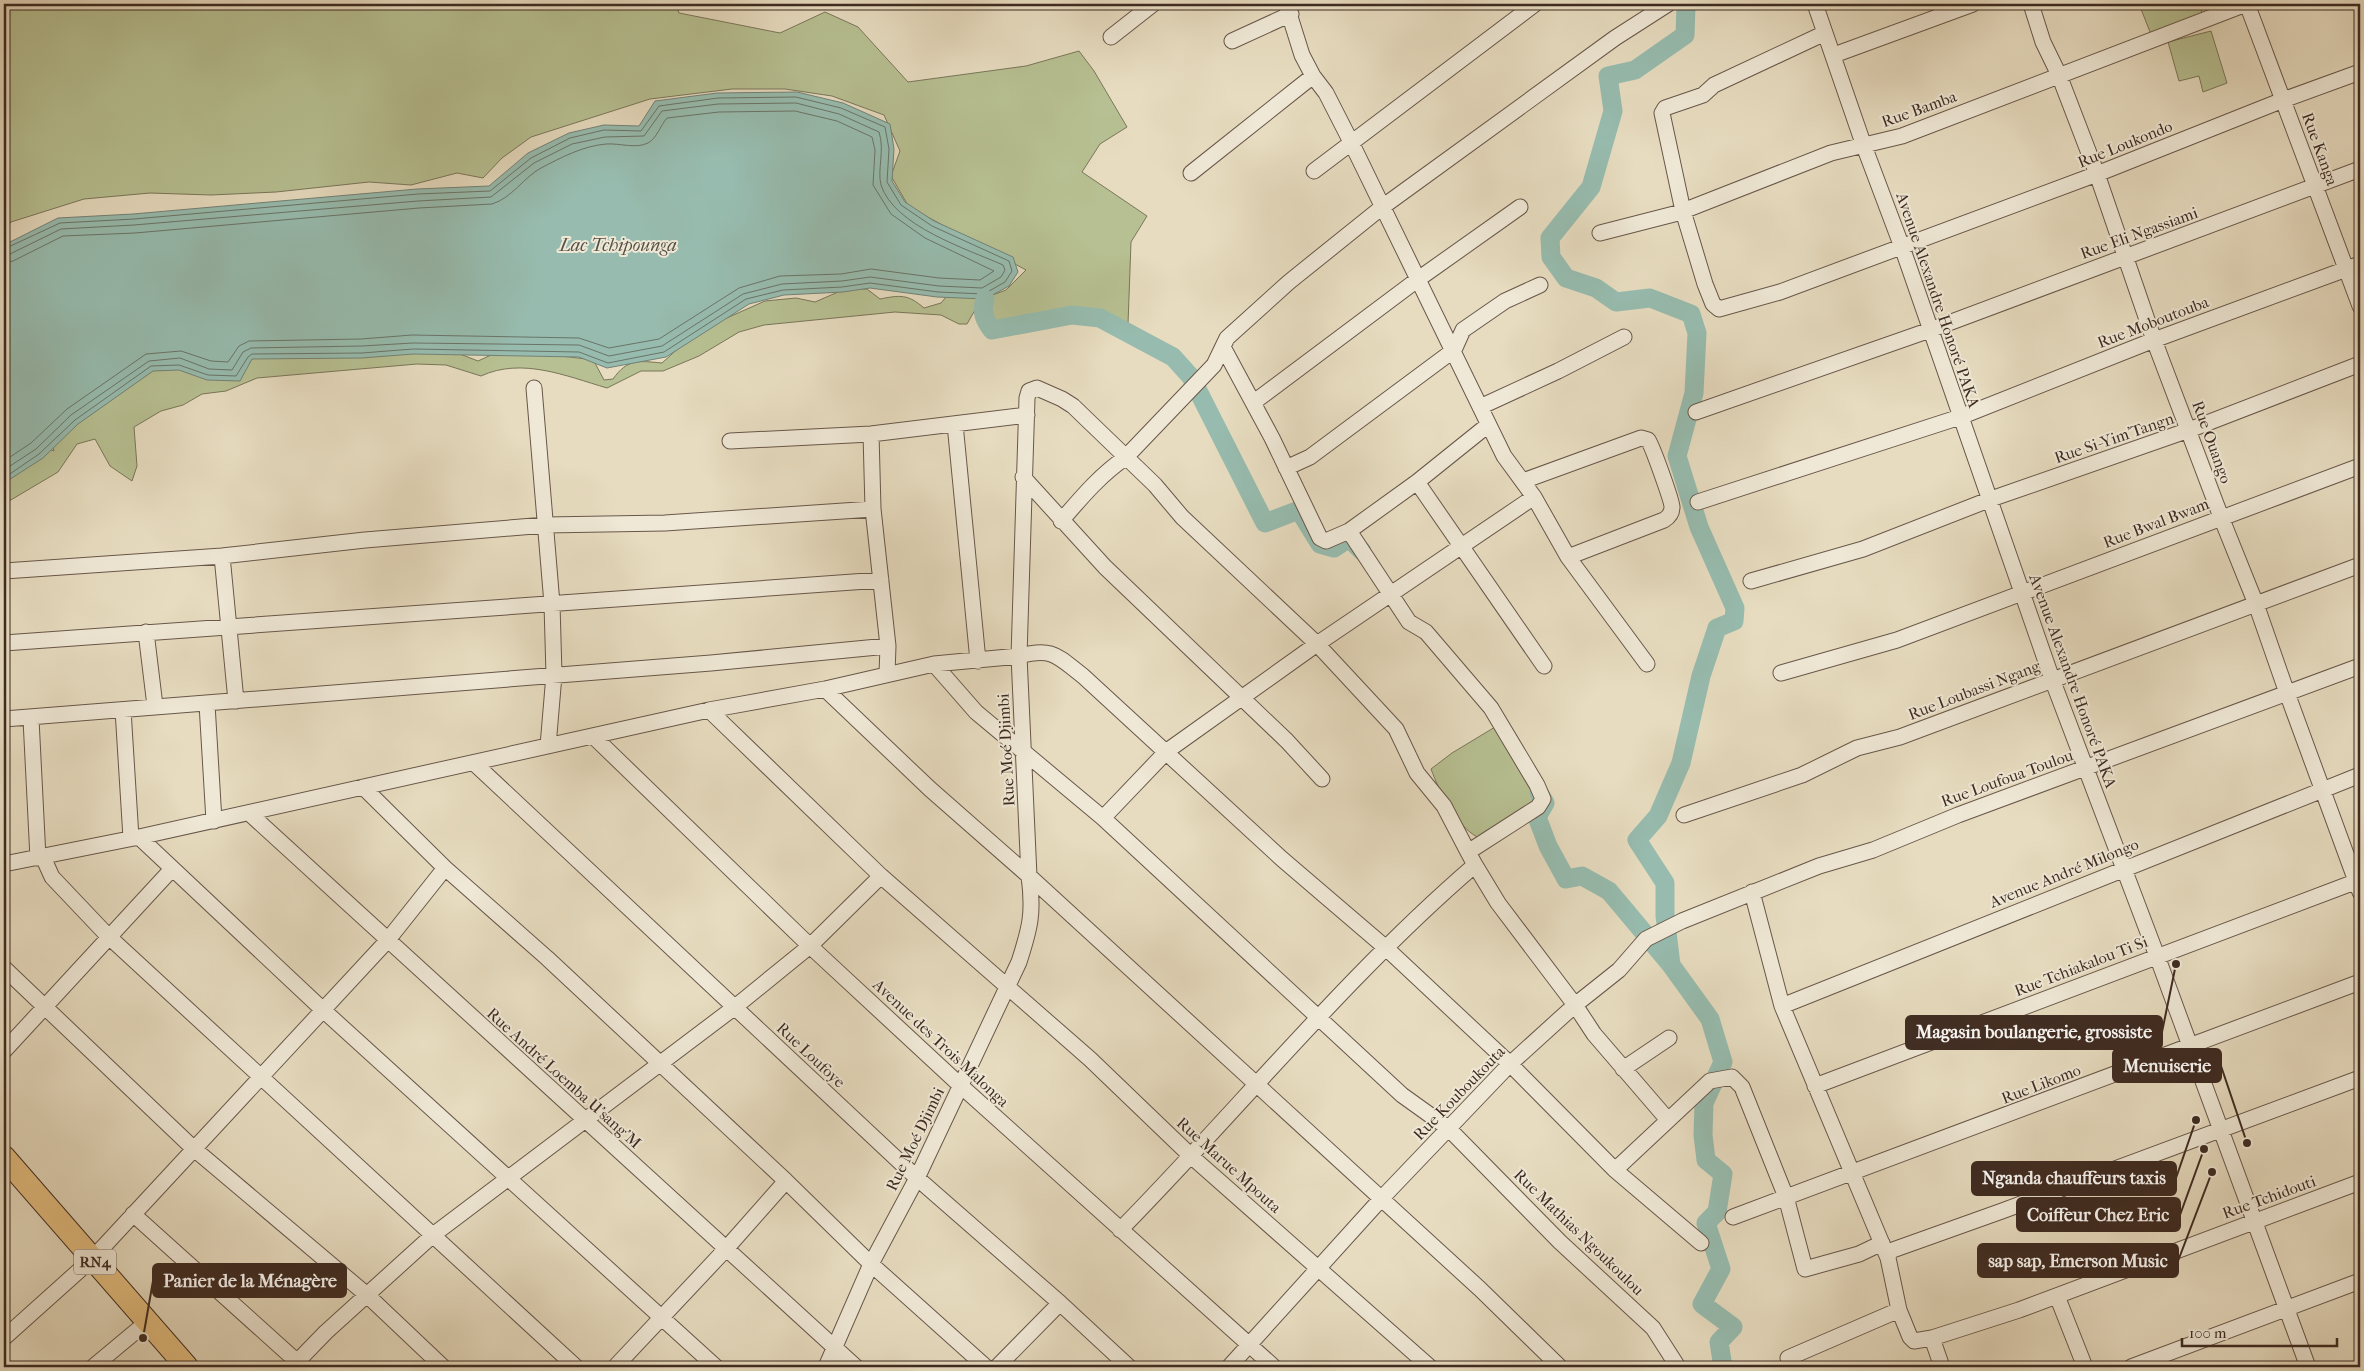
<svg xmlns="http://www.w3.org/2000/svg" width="2364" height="1371" viewBox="0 0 2364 1371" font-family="'IM FELL French Canon',serif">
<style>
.green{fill:#b7c092;stroke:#7a765a}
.water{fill:#97bcaf;stroke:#738277}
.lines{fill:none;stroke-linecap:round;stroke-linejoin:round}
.shore{stroke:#6a7468;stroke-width:1}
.river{stroke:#97bcaf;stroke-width:19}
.minor-casing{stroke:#68574a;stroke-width:17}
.highway-casing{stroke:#3e2b22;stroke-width:24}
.minor{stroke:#efe8d6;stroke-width:15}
.highway{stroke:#e4be80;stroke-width:22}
.labels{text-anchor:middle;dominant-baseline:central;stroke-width:4;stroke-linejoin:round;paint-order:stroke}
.shield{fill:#efe8d6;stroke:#736458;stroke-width:1}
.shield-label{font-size:15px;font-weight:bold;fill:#3e2b22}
.street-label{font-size:16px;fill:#3e2b22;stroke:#efe8d6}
.water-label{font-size:18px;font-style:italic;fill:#544f45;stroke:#efe8d6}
.leader{fill:none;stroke:#3e2b22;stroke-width:2}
.callout-dot{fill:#3e2b22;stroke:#efe8d6;stroke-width:2}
.callout{fill:#3e2b22;stroke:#3e2b22;stroke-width:2}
.callout-label{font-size:18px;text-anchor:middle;font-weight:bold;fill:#fff}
</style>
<rect width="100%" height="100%" fill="#e7dcc0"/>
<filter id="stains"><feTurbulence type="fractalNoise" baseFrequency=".004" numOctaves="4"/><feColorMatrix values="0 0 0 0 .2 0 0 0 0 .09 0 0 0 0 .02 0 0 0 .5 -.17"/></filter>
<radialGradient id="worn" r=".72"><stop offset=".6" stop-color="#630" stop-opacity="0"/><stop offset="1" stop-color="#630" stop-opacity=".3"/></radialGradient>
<path class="green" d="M4 4H676L679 13 780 33 825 12 858 27 908 82 1026 66 1079 51 1094 71 1127 127 1100 144 1082 172 1147 216 1131 242 1128 324 1041 322 1004 326 975 310 967 324H959L941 315 895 312 764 325 739 332 699 356 663 371H641L607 388C566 376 522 357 481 376L446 365 417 364 257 378 226 391 202 394 183 405 161 411 134 427 137 466 132 481 110 466 95 439 77 444 58 472 4 504V478L15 476 34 443 54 451 51 439 147 369 249 353 447 349 478 361 504 349 586 359 595 363 604 380 613 379C628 358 639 361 662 363L683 344 711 325 765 301 796 298 815 302 845 289H867L880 299C900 295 908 294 924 308L941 303 957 284 978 293 977 301 1006 290 1026 270 909 207 891 176 900 151 884 115 832 96 785 89H732L650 99 531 137 502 158 483 178 457 173 411 185 369 182 276 192 211 195 150 193 84 199 11 222 4 230Z
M2139 4H2199L2205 21 2154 42Z
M2211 31 2227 83 2203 92 2199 76 2179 81 2168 42Z
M1495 727 1536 799 1499 826 1477 837C1455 824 1440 793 1431 769L1452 753Z"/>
<path class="water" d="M797 92 843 103 890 124 894 149 892 181 905 202 934 221 1013 257 1018 272 1009 286 985 299 937 297 870 288 843 292 784 295 749 304 666 357 607 368 579 357 413 354 362 358 252 359 240 381 207 380 179 370 153 371 78 424 43 458 4 483V245L58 218 133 214 417 189 489 186 528 153 569 133 604 125 639 126 655 101 717 93Z"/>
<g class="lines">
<path class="shore" d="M4 249 60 223 134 219 418 194 490 191 531 158 570 138 604 130 641 131 659 106 718 98 796 97 841 108 885 127 889 149 887 182 901 205 932 226 1009 261 1012 271 1005 282 984 294 938 292 870 283 842 287 783 290 746 299 664 352 608 363 579 352 413 349 362 353 252 354 248 357 236 376 208 375 179 365 151 366 75 420 39 454 4 478
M4 255 10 254 61 229 134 225 418 201 491 197 534 163 572 144 605 137 644 136 662 111 718 104 796 103 839 114 879 132C885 150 877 170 881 185 894 226 967 249 1003 265L1005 270 1001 277 982 288 939 286 870 277 842 281 782 284 743 294 662 346 609 356 579 345 413 343 362 346 251 348 243 352 232 370 209 369 180 358 149 361 71 415 36 449 4 470
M4 263 13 261 63 236 135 233 419 208 492 204C512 198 524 177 541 168 562 157 583 146 606 144 619 143 636 149 648 143 657 138 660 126 667 118L719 112 795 111 837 121 872 137 875 150 873 185 891 214 925 238 994 271 980 280 939 278 871 269 841 274 780 276 739 288 659 339 609 348 579 338 412 335 361 339 249 341 239 346 228 362 211 361 181 351 146 354 67 409 31 443 4 461"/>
<path class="river" d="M985 299C981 312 984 319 992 330L1072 315 1100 318 1173 357 1191 377 1265 523 1299 510 1320 544 1334 548 1349 538 1362 551
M1539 793 1545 803 1537 817 1548 846 1566 879 1582 876 1609 891 1671 965 1710 1019 1723 1062 1704 1103 1703 1135 1706 1160 1723 1174 1717 1212 1706 1223 1721 1269 1702 1304 1733 1327 1719 1342 1723 1367
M1671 965 1665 916V883L1637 840 1658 816 1681 763 1701 676 1717 628 1734 621 1735 608 1699 527 1677 456 1694 393 1697 333 1691 314 1650 298 1616 302 1596 288 1566 278 1551 257 1550 238 1591 187 1613 111 1608 76 1635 70 1685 35 1686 7 1684 4"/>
<g class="minor-casing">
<path id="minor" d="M1286 4 1302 55 1313 76 1326 93 1352 144 1504 456 1534 497 1568 557 1647 664
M1815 4 1864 146 1902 247 2052 679 2157 956 2308 1367
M2031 4 2043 42 2059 75 2097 174 2154 340 2221 517 2256 604 2287 693 2360 892
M2247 4 2360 306
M1825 33 1714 85 1703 95 1665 108 1662 113 1683 211 1705 284 1713 304 1719 309 1780 292 2097 174 2283 100 2360 72
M1111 37 1153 4
M1232 41 1291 14
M1834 55 1973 4
M1314 171 1535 4
M1191 173 1313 76
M1600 233 1678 213 1831 153 1902 136 2246 4
M534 388 552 604 554 675 548 746
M1254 402 1417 280 1520 207
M1480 407 1558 371 1624 337
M1696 412 1930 330 2360 169
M955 424 978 661
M871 434 873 509 888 646 887 674
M730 441 871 434 1027 415
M1286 468 1310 457 1454 350 1463 330 1505 301 1540 285
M1023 477 1105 567 1287 741 1322 779
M1523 481 1641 438 1648 440C1652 445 1672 501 1672 507 1672 513 1669 517 1664 520L1568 557
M1417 482 1544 666
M1698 502 1960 417 2154 340 2360 264
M1061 521C1081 498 1100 475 1125 458L1214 365 1227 338 1289 282 1381 208 1615 38 1668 4
M1349 531 1417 482 1488 425
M222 556 236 701
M4 571 222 556 365 540 546 525 665 523 873 509
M1751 581 1863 549 1991 499 2189 430 2360 364
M146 632 155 706
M4 643 881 580
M934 664 976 712 1103 818 1402 1095 1448 1128 1560 1242 1653 1328 1678 1367
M1781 673 1897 640 2360 466
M825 689 930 789 1029 876 1480 1289 1560 1367
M207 704 214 821
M123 710 131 838
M709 710 881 876 1090 1059 1192 1157 1430 1367
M4 719 711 663 888 646
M31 719 38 858
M593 736 810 946 961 1086 1274 1367
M474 763 917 1178 1060 1303 1129 1367
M363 787 445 868 547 958 786 1181 871 1264 986 1367
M249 813 856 1367
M1684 815 1802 775 1857 748 1900 737 2360 565
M1103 818 1167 751 1317 644 1534 497
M139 837 322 1009 716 1367
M43 857 52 877 108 936 576 1367
M4 864 139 837 709 710 825 689 934 664 1019 656 1027 398 1029 391 1037 388 1062 399 1073 406 1155 485 1182 517 1317 644 1396 729 1417 773 1444 806 1468 852
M1475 865 1498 903 1575 1005 1594 1034 1668 1120
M1752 892 1782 1006 1888 1258 1899 1310 1910 1337 1914 1341 1932 1338 2019 1310 2360 1182
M4 968 193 1148 367 1295 443 1367
M1782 1006 2360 775
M4 1051 172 869
M1623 1069 1669 1038
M1815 1086 2360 880
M1615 1170 1710 1081 1732 1077 1742 1087 1786 1197 1805 1269 1859 1254 1882 1243
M133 1214 303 1367
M1733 1217 2360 982
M1120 1230C1239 1109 1346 976 1475 865L1468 852 1538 807 1543 799 1537 785 1491 708 1426 632 1409 622 1349 531 1326 541 1320 538 1272 438 1223 347
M1888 1258 1890 1251 2002 1211 2360 1078
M2057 1296 2085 1367
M4 1338 92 1259 387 941 445 868
M1932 1338 1942 1367
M1788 1358 1899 1310
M93 1367 147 1322
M292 1367 326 1332 433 1235 735 1007 810 946 881 876
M615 1367 725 1250 786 1181
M826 1367 871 1264 917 1178 1019 962C1030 928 1034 913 1029 876L1019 656C1053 647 1057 656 1083 676L1282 859 1386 948 1510 1064 1615 1170 1701 1243
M997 1367 1060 1303
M1229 1367 1381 1199 1510 1064 1575 1005 1619 970 1646 939 1682 921 1819 866 1873 850 1958 815 2360 666
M2131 1367 2360 1281"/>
</g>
<g class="highway-casing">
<path id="highway" d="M4 1157 187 1367"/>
</g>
<use href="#minor" class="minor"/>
<use href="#highway" class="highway"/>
</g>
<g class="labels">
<rect class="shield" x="74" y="1249.5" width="42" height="25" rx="4"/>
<g class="shield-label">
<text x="95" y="1262">RN4</text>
</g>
<g class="street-label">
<text transform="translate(1919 109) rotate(-20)">Rue Bamba</text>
<text transform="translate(2125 144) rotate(-22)">Rue Loukondo</text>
<text transform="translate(2320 149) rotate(70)">Rue Kanga</text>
<text transform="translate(2139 233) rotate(-20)">Rue Eli Ngassiami</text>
<text transform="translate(1938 300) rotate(71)">Avenue Alexandre Honoré PAKA</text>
<text transform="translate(2153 322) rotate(-21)">Rue Moboutouba</text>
<text transform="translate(2114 438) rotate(-19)">Rue Si-Yim'Tangn</text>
<text transform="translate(2212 442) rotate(70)">Rue Ouango</text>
<text transform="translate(2156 523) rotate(-21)">Rue Bwal Bwam</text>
<text transform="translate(2073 681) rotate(70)">Avenue Alexandre Honoré PAKA</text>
<text transform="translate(1974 690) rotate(-21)">Rue Loubassi Ngang</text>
<text transform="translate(1006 750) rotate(-93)">Rue Moé Djimbi</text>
<text transform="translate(2007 778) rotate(-20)">Rue Loufoua Toulou</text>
<text transform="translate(2064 873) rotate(-22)">Avenue André Milongo</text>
<text transform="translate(2081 966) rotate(-21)">Rue Tchiakalou Ti Si</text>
<text transform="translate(941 1043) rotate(43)">Avenue des Trois Malonga</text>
<text transform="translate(811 1055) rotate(43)">Rue Loufoye</text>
<text transform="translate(564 1078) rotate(42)">Rue André Loemba U'sang'M</text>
<text transform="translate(2041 1084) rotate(-21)">Rue Likomo</text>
<text transform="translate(1459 1093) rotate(-46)">Rue Kouboukouta</text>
<text transform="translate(915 1139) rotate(-64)">Rue Moé Djimbi</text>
<text transform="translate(1229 1165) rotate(42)">Rue Marue Mpouta</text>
<text transform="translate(2269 1197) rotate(-20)">Rue Tchidouti</text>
<text transform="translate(1579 1232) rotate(44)">Rue Mathias Ngoukoulou</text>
</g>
<g class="water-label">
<text x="618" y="245">Lac Tchipounga</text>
</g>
</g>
<path class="leader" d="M2176 964L2162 1032M2247 1143L2221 1066M2196 1120L2176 1178M2204 1149L2180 1215M2212 1172L2178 1261M143 1338L153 1281"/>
<g class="callout-dot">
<circle cx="2176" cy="964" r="5"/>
<circle cx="2247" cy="1143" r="5"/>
<circle cx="2196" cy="1120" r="5"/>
<circle cx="2204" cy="1149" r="5"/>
<circle cx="2212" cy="1172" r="5"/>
<circle cx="143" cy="1338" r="5"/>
</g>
<g class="callout">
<rect x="1906" y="1016" width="256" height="33" rx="5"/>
<rect x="2113" y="1049" width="108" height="33" rx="5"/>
<rect x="1972" y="1162" width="204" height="33" rx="5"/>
<rect x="2017" y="1198" width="163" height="33" rx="5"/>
<rect x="1978" y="1244" width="200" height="33" rx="5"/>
<rect x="153" y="1264" width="193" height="33" rx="5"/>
</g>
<g class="callout-label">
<text x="2034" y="1038">Magasin boulangerie, grossiste</text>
<text x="2167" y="1072">Menuiserie</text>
<text x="2074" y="1184">Nganda chauffeurs taxis</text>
<text x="2098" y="1221">Coiffeur Chez Eric</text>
<text x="2078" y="1267">sap sap, Emerson Music</text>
<text x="250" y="1287">Panier de la Ménagère</text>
</g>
<rect width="2364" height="1371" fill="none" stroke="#e7dcc0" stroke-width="20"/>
<rect x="5" y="5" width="2354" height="1361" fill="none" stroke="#3e2b22" stroke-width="2.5"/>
<rect x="10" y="10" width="2344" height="1351" fill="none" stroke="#3e2b22"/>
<path d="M2182 1338v8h155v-8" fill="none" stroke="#3e2b22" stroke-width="2.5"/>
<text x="2189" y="1338" font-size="15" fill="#3e2b22" stroke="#efe8d6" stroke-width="4" paint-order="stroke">100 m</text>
<rect width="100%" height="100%" filter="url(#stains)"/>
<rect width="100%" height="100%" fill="url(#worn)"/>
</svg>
